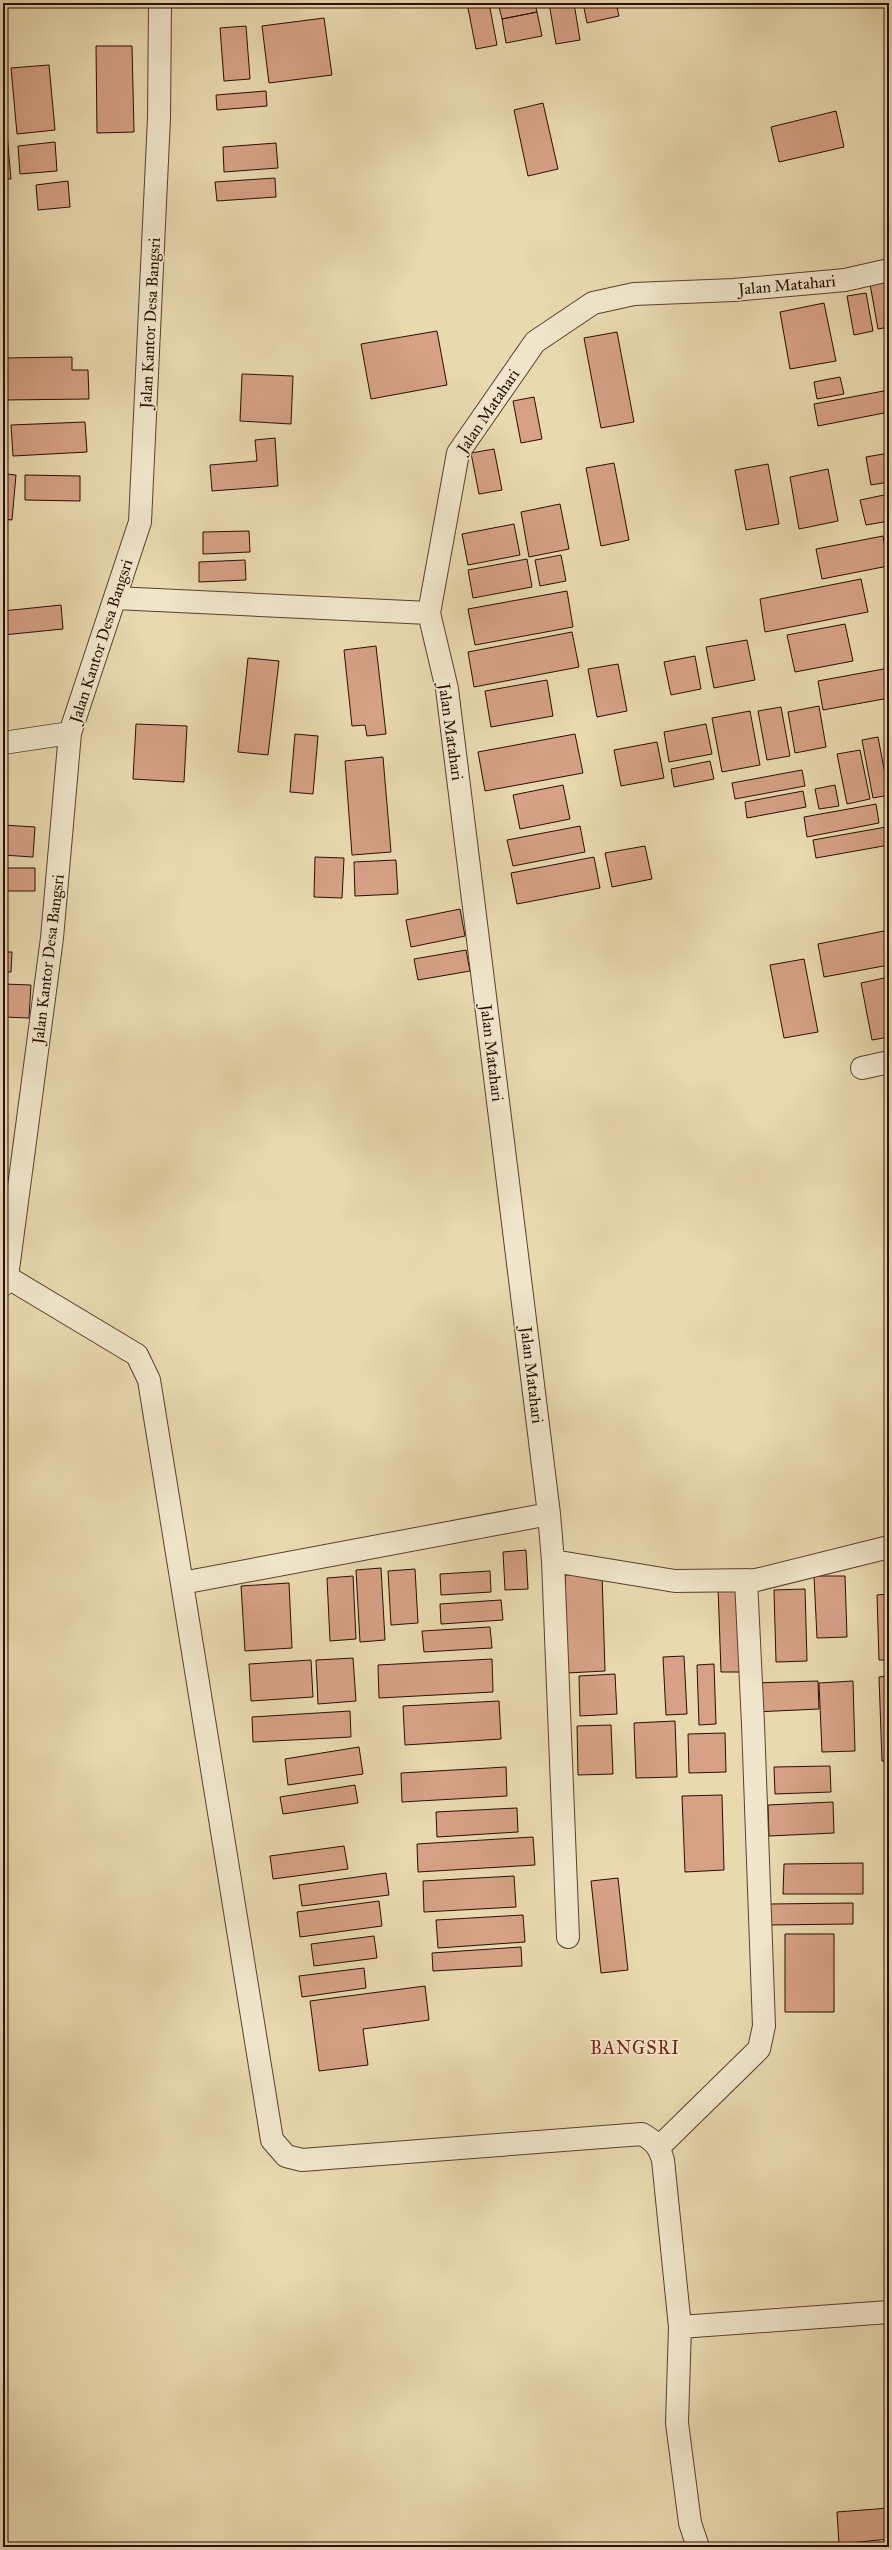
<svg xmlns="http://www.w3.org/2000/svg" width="892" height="2550" viewBox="0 0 892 2550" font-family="'IM FELL Great Primer',serif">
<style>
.building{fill:#d6a185;stroke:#2a0e00}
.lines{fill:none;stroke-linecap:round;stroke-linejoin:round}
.minor-casing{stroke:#5a412c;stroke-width:24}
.minor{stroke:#f1e6cb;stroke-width:22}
.labels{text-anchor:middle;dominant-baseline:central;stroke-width:3.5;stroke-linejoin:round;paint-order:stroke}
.street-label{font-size:16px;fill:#2a0e00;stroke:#f1e6cb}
.quarter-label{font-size:18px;letter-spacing:1px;fill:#7a1f14;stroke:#f1e6cb}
</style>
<rect width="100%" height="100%" fill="#e9d9af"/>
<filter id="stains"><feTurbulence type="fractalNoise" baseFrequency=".005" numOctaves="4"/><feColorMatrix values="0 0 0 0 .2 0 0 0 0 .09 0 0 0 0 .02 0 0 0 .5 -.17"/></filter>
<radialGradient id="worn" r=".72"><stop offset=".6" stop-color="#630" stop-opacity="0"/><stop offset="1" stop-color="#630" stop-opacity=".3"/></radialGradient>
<path class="building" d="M467 3H489L497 45 476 49Z
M498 3H535L537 12 502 19Z
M549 3H574L580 40 556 44Z
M583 3H616L619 16 587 23Z
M537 12 542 36 506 43 502 19Z
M324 18 332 75 269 83 262 26Z
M246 26 250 79 224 81 220 28Z
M96 46H132L134 132 97 133Z
M49 65 55 130 17 134 11 68Z
M3 89 11 179H3Z
M266 91 267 106 217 110 216 95Z
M543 103 558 169 528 176 514 110Z
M836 111 844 147 779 162 771 127Z
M55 142 57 171 20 174 18 146Z
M276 143 278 168 224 172 223 147Z
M275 178 276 197 217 201 215 182Z
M68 181 70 207 38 210 36 185Z
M889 280V327L878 329 870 284Z
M866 293 873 331 854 335 847 296Z
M824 303 836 361 790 369 780 312Z
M437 331 447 385 371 399 361 344Z
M617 332 634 422 601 428 584 338Z
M72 357V370H88L89 399 3 400V358Z
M242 374 293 376 291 424 240 421Z
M840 377 844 394 817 399 814 382Z
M889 390V412L818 426 814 404Z
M534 397 542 439 521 443 513 401Z
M85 422 87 452 13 456 11 425Z
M275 438 278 486 212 491 210 465 257 461 255 440Z
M494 449 502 490 479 494 471 453Z
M889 453V482L871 485 866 457Z
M614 463 629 540 601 546 586 468Z
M768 464 779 524 746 530 735 470Z
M828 469 838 521 799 529 790 477Z
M7 474 16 475 12 520 3 519Z
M25 475 80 476V501L25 500Z
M889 494V521L866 525 860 500Z
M560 504 569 549 529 557 521 512Z
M514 524 520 555 468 565 462 534Z
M249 531 250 552 203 554V532Z
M883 536 888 566 822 579 816 549Z
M561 555 566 581 540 586 535 560Z
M527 559 532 587 473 598 468 570Z
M245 560 246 580 199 582V562Z
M861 579 868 612 765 632 760 599Z
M567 591 573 627 475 645 468 609Z
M61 605 63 629 3 635V611Z
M845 624 853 661 795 672 787 635Z
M572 632 579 667 474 687 468 652Z
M747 640 755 680 714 688 706 647Z
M376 646 386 734 367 736 365 725 352 726 344 650Z
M695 656 701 689 671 695 664 662Z
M248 658 279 661 268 755 238 752Z
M618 664 627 711 597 717 588 669Z
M889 668V698L823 710 818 681Z
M547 680 553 716 491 727 485 691Z
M819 706 826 747 795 753 788 712Z
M781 707 790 756 767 760 758 711Z
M750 711 760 765 722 772 712 718Z
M136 724 187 726 184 782 133 779Z
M706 724 712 754 669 762 664 732Z
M295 734 318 736 313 794 290 792Z
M575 734 583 773 485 791 478 752Z
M878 737 889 795 873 798 862 740Z
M657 742 664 778 621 786 614 750Z
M860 750 870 799 847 804 837 754Z
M383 757 391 852 352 855 345 761Z
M710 761 714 779 674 787 671 769Z
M802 770 805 786 735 799 732 783Z
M563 785 570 819 520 829 513 795Z
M835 785 839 806 819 809 815 789Z
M803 791 806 807 747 818 745 802Z
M876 804 879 823 807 837 804 817Z
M3 825 35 827 33 857 3 855Z
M580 826 585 852 513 866 507 840Z
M886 827 889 845 816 858 813 840Z
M645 846 652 879 612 887 605 853Z
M315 857 344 858 342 898 314 897Z
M594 857 600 888 517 904 511 873Z
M396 860 398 894 355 896 354 862Z
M3 868H35V891H3Z
M460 909 465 936 411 947 406 920Z
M889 930V965L824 977 818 944Z
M466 950 470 971 418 980 414 959Z
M3 952H12L11 972H3Z
M804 959 818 1032 784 1038 770 965Z
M889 977V1037L872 1040 861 983Z
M3 984 31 985 29 1018 3 1017Z
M526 1550 528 1589 505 1590 503 1552Z
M381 1568 385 1640 360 1642 356 1570Z
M415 1569 418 1623 391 1625 388 1571Z
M490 1571 491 1592 441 1595 440 1574Z
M602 1574 605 1671 567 1673 565 1575Z
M353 1576 356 1639 330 1641 327 1578Z
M814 1576H845L847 1637 817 1638Z
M289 1583 292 1648 245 1651 241 1586Z
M741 1585 744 1672H721L718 1586Z
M805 1589 807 1661 776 1662 774 1590Z
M889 1594V1660H879L877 1595Z
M501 1600 503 1620 441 1624 440 1604Z
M490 1627 492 1648 424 1652 422 1631Z
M684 1656 687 1714 666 1715 663 1657Z
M353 1658 356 1701 318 1704 316 1660Z
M492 1659 493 1692 379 1698 378 1665Z
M311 1660 313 1697 251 1701 249 1664Z
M714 1664 716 1724 699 1725 697 1665Z
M615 1674 617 1714 580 1716 579 1676Z
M889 1676V1761H882L879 1677Z
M818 1681 819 1709 754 1712 753 1683Z
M853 1681 855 1751 822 1752 819 1683Z
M499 1701 501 1739 405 1745 403 1706Z
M350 1711 351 1737 253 1742 252 1717Z
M675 1721 677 1777 636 1778 634 1723Z
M611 1725 613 1774 578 1775 577 1726Z
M725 1733 726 1772 689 1773 688 1734Z
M359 1747 363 1774 288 1785 285 1759Z
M830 1766 831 1792 775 1794 774 1767Z
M506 1767 507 1796 402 1802 401 1773Z
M355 1785 358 1803 283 1814 280 1797Z
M722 1795 724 1870 685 1872 682 1796Z
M833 1802 834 1833 769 1836 768 1805Z
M517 1808 518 1832 437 1837 436 1812Z
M533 1837 535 1865 418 1872 417 1844Z
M344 1846 348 1869 273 1879 270 1856Z
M863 1863V1894H783L784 1864Z
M386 1873 389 1895 302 1906 299 1885Z
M514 1876 516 1907 424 1912 423 1881Z
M618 1878 628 1970 601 1973 591 1881Z
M379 1901 382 1926 300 1937 297 1912Z
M853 1903V1924L768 1925 769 1904Z
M523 1915 525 1942 438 1948 436 1920Z
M785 1934H834V2012H785Z
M374 1936 377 1958 314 1966 311 1944Z
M521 1947 522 1966 433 1971 432 1953Z
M364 1968 366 1988 302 1997 299 1976Z
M425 1986 429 2020 363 2029 368 2065 319 2071 310 2001Z
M889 2508V2539L839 2544 837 2512Z
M875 2544 876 2547H848Z"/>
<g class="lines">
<g class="minor-casing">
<path id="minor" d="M115 598 429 613
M3 743 70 733
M862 1068 889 1062
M7 1277 137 1355 149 1380 272 2140 286 2156 302 2160 642 2134C654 2141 659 2146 663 2160L680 2327 677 2423 690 2523 698 2547
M3 1285 7 1277 52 938 70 733 140 522 159 118 160 3
M553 1561 675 1581 756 1580 889 1547
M182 1583 549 1514
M568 1937 553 1561 549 1514 447 689 429 613 458 453 535 342 593 303 634 294 734 290 845 280 889 270
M659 2147 759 2049 764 2026 753 1724 746 1580
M680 2327 889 2312"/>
</g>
<use href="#minor" class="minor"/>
</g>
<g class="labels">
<g class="street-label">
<text transform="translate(787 285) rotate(-5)">Jalan Matahari</text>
<text transform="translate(150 323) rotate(-87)">Jalan Kantor Desa Bangsri</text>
<text transform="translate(488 411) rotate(-56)">Jalan Matahari</text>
<text transform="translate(101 641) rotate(-72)">Jalan Kantor Desa Bangsri</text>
<text transform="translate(451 732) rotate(82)">Jalan Matahari</text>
<text transform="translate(48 959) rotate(-83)">Jalan Kantor Desa Bangsri</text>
<text transform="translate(492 1053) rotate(83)">Jalan Matahari</text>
<text transform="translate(532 1375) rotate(83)">Jalan Matahari</text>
</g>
<g class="quarter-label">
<text x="635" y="2048">BANGSRI</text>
</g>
</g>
<rect width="892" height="2550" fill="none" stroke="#e9d9af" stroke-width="16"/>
<rect x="4" y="4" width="884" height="2542" fill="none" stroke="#2a0e00" stroke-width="2"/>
<rect x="8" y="8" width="876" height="2534" fill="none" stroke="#2a0e00"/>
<rect width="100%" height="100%" filter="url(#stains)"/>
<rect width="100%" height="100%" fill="url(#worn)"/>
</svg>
